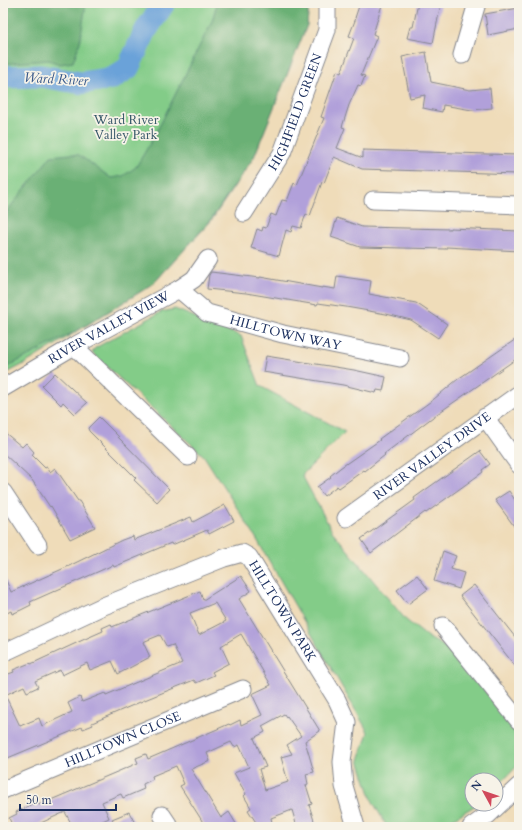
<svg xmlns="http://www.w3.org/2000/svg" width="522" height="830" viewBox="0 0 522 830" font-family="Cardo,serif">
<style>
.green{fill:#83cc88;stroke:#4f7e73}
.forest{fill:#6ab074;stroke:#427069}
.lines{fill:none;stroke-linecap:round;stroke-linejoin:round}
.river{stroke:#6ba2d9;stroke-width:23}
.building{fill:#b1a0da;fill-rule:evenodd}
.minor-casing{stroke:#85868c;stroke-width:19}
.minor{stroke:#fff;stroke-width:17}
.labels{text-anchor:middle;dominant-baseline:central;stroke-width:3.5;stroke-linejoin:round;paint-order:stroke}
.street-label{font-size:13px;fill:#1b2f5e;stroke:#f7f3e8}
.park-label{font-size:13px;fill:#355668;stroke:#f7f3e8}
.water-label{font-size:14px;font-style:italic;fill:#375789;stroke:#f7f3e8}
</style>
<rect width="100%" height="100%" fill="#f7f3e8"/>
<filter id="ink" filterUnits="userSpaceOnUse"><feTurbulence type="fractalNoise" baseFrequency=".025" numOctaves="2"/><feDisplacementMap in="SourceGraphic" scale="8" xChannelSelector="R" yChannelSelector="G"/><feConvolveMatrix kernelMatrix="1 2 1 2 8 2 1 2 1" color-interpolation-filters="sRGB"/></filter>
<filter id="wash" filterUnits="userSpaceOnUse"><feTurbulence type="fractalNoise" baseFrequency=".012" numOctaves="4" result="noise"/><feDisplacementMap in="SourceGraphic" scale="16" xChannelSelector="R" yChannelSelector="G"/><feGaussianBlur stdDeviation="0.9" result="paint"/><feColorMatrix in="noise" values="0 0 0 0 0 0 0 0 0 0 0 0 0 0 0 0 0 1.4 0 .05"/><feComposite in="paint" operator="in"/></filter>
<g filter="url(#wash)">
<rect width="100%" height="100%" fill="#efdcb9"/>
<path class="green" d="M3 3H309L307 25 254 157 211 221 153 284 26 363 3 375Z
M175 309 241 336 260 386 345 432 302 475 332 531 406 620 429 638 458 654 519 737V764L496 788V780H472V804H478L439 827H387L372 800 359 760 368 732 256 538 204 456 92 353 95 348 161 312Z"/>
<path class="forest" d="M3 3H86L80 42 73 62 60 64 48 60 3 64Z
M217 3H309L307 25 254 157 210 221 153 284 80 329 3 369V216L51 156 71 154 79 155 111 178 123 176 136 167 155 135 212 21Z"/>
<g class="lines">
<path class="river" d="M3 77 41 76 81 83 113 78 128 68 146 30 164 3"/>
</g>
<g id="blocks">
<path class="building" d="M360 3H377L382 5 373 34 377 36 361 75 365 76 361 86 358 85 349 105 342 127 345 128 337 148 363 158V150L518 155 517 174 362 169 334 157 324 183 322 182 310 216 306 214 301 228 293 226 291 232 286 230 279 256 251 248 257 229 262 231 263 227 266 228 271 214 276 216 282 200 287 201 294 183 297 185 324 118 321 117 337 71 341 73 354 38 349 36 356 18H355Z
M418 3H441L433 43 407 38 410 27H413Z
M519 8V29L488 35 485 14Z
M426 52 431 82 470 90 490 88 492 108 472 110 443 105 442 112 423 108 425 95 410 98 402 57Z
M337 218 362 227 450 229V228L519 231V251L446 247V249L360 247 331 237Z
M211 272 260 278V277L322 288V287L335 289 337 276 371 281 369 294 416 303 447 324 438 338 411 320 386 314 346 307 318 303 317 305 246 293 207 289 209 275Z
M519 337V357L437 414 384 454 385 455 365 471 364 470 339 488 337 486 324 496 317 487 331 477 330 476 340 468 380 440 379 439 434 399 458 379Z
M266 356 354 370 386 377 383 391 377 390 376 393 343 385 263 372Z
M55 373 87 403 75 414 63 402 61 405 42 386Z
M99 417 119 437H118L169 489 157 502 134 480 136 478 89 431 88 428Z
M3 431 22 447 26 443 34 452 32 455 45 468 47 467 50 472 55 468 78 501H79L95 527 70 539 51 506 50 507 32 480 3 453Z
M480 451 490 464 482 470 483 472 426 513 425 512 371 553 361 539 415 500 414 498 442 478Z
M509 491 519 506V533L495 500Z
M225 505 234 521 209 534 207 530 172 545 171 543 114 567 113 565 30 602 31 605 21 610 12 614 11 611 3 615V573L11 592 69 566 122 540 133 536 134 540 191 517 193 522Z
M443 551 456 556 451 569 464 573 459 589 434 581Z
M417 575 428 589 408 604 397 590Z
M241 576 251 591 239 599 320 731 305 741 314 772 306 774 308 784 306 785 312 804 309 805 316 827H297L292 810 271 818 273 827H259L248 810 251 808 244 796 246 794 234 773 249 767 239 745 234 747 231 742 207 753 210 761 191 769 221 818 229 812 238 827H206L180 786 184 784 176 766 152 776 153 779 143 784 144 789 123 798 121 794 102 802 109 818 90 827H73L65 812 32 827H13L9 818 17 814 16 812 38 802 39 805 138 763 136 758 146 754 148 759 229 724 230 725 240 720 241 725 262 715 252 694 271 685 241 634 221 646 229 663 212 672 214 675 196 683 194 680 147 699 92 723 93 725 83 729 82 727 3 760V676L14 672 13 670 30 663 31 664 85 639 103 631 102 628 111 624 112 627 200 591 203 600ZM215 603 226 621 199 635 190 613ZM160 635 167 647 173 645 182 663 106 695 105 693 82 702 80 697 68 703 72 712 42 726 39 718 20 726 5 695 24 686 27 692 38 687 35 681 60 670 62 675 87 663 90 670 112 661 118 674 150 657 143 642ZM284 714 286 717 287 716 301 736 287 745 292 754 281 757 288 782 265 790 259 769 266 767 254 738 265 732 262 726Z
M474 585 519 642V671L460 596Z
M129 812 137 827H117L112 819Z"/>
</g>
</g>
<g filter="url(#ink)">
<use href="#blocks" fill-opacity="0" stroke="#85868c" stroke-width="1"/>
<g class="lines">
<g class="minor-casing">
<g id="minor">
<path d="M462 55 477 3"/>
<path d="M373 200 519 205"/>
<path id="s1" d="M244 213 282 153 327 30V3"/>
<path id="s2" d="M179 289 207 313 283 334 400 358"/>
<path d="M74 346 188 457"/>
<path id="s3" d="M3 388 74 346 179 289 194 279 208 259"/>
<path d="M485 417 519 465"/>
<path d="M3 492 38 545"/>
<path id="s4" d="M346 518 519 394"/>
<path d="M443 626 519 721"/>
<path id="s5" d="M3 653 101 607 224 558 242 553 249 557 337 700 347 722 342 762 344 786 356 827"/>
<path id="s6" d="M3 790 243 689"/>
<path d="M162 815 170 827"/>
<path d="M471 827 488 815 519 786"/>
</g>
</g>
<use href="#minor" class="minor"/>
</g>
</g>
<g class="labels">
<g class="street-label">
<text stroke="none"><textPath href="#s1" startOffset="114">HIGHFIELD GREEN</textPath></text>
<text stroke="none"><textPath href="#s3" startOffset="122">RIVER VALLEY VIEW</textPath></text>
<text stroke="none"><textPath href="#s2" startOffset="118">HILLTOWN WAY</textPath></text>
<text stroke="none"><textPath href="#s4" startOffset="106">RIVER VALLEY DRIVE</textPath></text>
<text stroke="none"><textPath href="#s5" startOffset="331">HILLTOWN PARK</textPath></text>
<text stroke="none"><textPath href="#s6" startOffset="130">HILLTOWN CLOSE</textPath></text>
</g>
<g class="park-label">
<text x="126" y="120">Ward River<tspan x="126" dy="15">Valley Park</tspan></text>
</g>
<g class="water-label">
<text transform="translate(56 79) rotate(3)">Ward River</text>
</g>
</g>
<rect width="522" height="830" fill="none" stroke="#f7f3e8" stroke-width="16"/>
<g transform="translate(484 792) rotate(310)"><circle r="19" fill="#f7f3e8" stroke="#9fa5b1"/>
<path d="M0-3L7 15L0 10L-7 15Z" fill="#d1495b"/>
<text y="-6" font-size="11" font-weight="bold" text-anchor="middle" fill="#1b2f5e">N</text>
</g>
<path d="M20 804v6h96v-6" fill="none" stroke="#1b2f5e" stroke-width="2"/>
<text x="26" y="804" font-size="12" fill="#1b2f5e" stroke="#f7f3e8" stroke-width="3" paint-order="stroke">50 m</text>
</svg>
